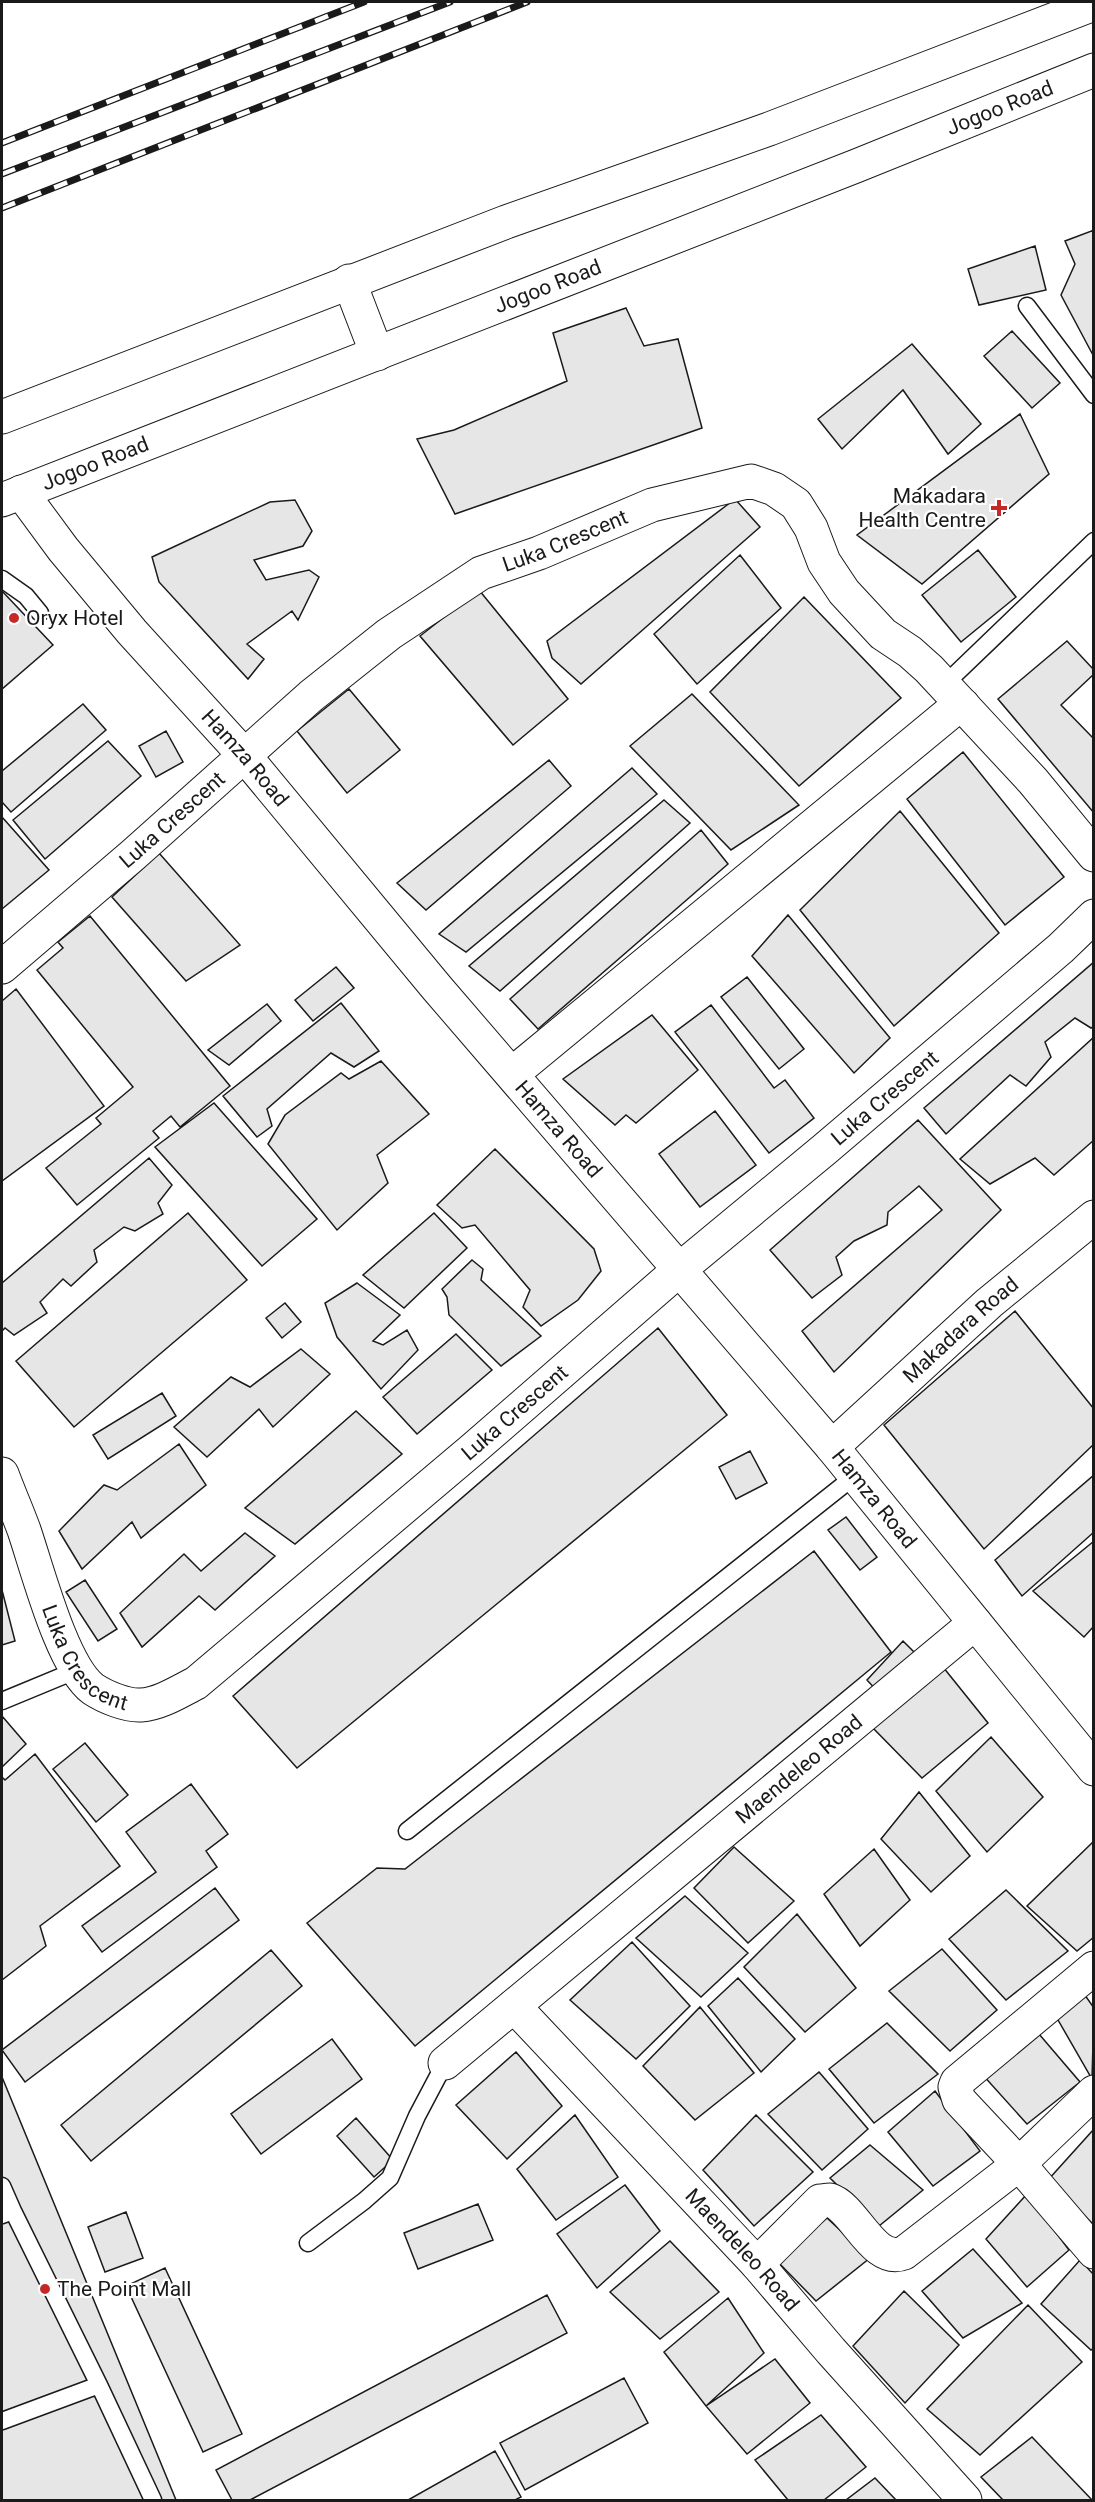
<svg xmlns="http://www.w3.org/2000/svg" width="1095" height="2502" viewBox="0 0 1095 2502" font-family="Roboto,sans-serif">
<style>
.building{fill:#e6e6e6;stroke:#1a1a1a;stroke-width:1.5}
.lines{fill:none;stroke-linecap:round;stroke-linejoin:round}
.lane-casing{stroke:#1a1a1a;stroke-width:19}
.street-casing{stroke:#1a1a1a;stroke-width:35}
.secondary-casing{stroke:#1a1a1a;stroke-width:35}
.lane{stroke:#fff;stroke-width:16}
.street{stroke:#fff;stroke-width:33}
.secondary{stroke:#fff;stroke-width:33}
.rail-casing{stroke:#1a1a1a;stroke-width:7}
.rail{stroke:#fff;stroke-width:4.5;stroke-dasharray:14;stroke-linecap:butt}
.poi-dot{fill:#c62828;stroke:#fff;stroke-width:2}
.labels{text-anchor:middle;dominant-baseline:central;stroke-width:4.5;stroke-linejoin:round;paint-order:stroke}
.street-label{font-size:21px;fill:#1a1a1a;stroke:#fff}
.poi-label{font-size:21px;fill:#1a1a1a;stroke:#fff;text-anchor:start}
</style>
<rect width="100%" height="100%" fill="#fff"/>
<path class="building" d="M1094 230V357L1061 295 1075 264 1065 241Z
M1035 246 1046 290 979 305 968 269Z
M626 308 644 346 678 339 702 428 455 514 417 439 454 430 567 381 553 333Z
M1012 331 1060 383 1032 408 984 356Z
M912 344 981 424 948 454 903 390 842 449 818 419Z
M1020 414 1049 474 922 584 857 535Z
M735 499 760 527 581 684 552 658 547 641Z
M295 500 312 531 303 546 254 560 266 580 309 570 319 577 298 620 292 611 247 644 264 659 248 679 159 582 152 557 270 502Z
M978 550 1016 597 961 642 922 595Z
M740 555 781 608 697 684 654 634Z
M479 590 568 699 513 745 420 636Z
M2 591 53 645 2 689Z
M804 597 901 698 799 786 710 692Z
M1067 641 1094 670V674L1061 705 1094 739V813L998 699Z
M349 689 400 750 347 793 297 731Z
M692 694 799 805 731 850 630 746Z
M83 704 106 730 11 812 2 802V771Z
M166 731 183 762 156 777 139 746Z
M108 741 141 776 45 859 13 820Z
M963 752 1064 877 1005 925 907 799Z
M549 760 571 786 426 910 397 883Z
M632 768 657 794 466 952 439 934Z
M664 800 690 823 500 991 469 966Z
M900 811 999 933 894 1026 800 910Z
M2 817 49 870 2 909Z
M701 830 728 864 538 1029 510 999Z
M159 853 240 945 186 981 112 897Z
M788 915 890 1038 854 1073 752 956Z
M90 916 230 1086 180 1127 171 1116 153 1131 159 1138 77 1205 46 1168 101 1124 96 1118 133 1087 37 970 63 948 58 942Z
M1094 962V1026L1091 1028 1075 1018 1045 1042 1051 1057 1026 1086 1010 1075 946 1134 924 1108Z
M336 967 354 988 313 1021 295 1000Z
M747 977 804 1049 779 1069 721 997Z
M16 989 104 1106 2 1181V1001Z
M341 1003 379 1051 354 1067 331 1053 267 1109 272 1126 257 1137 223 1096Z
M267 1004 281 1021 229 1065 208 1050Z
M711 1005 774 1088 785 1080 814 1118 769 1153 675 1032Z
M652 1015 698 1070 636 1123 626 1115 615 1125 563 1079Z
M1094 1037V1140L1054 1175 1035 1158 990 1184 960 1159Z
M381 1061 429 1114 377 1155 388 1183 337 1230 268 1144 285 1115 341 1073 349 1079Z
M214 1103 317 1219 262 1266 155 1147Z
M715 1111 756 1165 700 1207 659 1154Z
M918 1120 1001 1210 834 1372 802 1331 942 1210 919 1186 888 1212 887 1225 854 1241 836 1257 842 1275 812 1298 770 1250Z
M495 1149 594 1249 601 1271 578 1300 541 1326 523 1307 530 1290 475 1225 462 1228 437 1205Z
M149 1158 172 1185 158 1203 163 1214 135 1231 124 1227 94 1250 97 1262 71 1286 63 1279 40 1302 47 1313 14 1335 5 1328 2 1331V1283Z
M188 1213 247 1280 74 1427 16 1361Z
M434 1213 467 1248 404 1308 363 1275Z
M472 1260 483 1269 481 1280 541 1336 501 1366 449 1315 447 1297 442 1289Z
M357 1283 400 1315 373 1341 383 1345 407 1330 418 1350 381 1389 337 1337 325 1303Z
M285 1303 301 1322 282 1338 266 1318Z
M1015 1311 1094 1409V1444L984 1549 884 1425Z
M658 1328 727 1415 297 1768 233 1696Z
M456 1334 492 1370 417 1434 383 1397Z
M301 1349 330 1374 273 1427 259 1409 207 1457 174 1427 231 1377 250 1387Z
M162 1393 176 1416 108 1459 93 1435Z
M356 1411 402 1454 295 1544 245 1508Z
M179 1444 206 1485 141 1538 132 1522 82 1569 59 1531 104 1485 117 1490Z
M750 1451 767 1483 736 1499 719 1467Z
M1094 1475V1532L1022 1596 995 1560Z
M846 1517 877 1557 860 1570 828 1530Z
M245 1533 275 1556 215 1610 199 1596 142 1647 120 1613 184 1554 201 1571Z
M1094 1541V1626L1084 1637 1033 1591Z
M814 1551 891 1652 415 2046 307 1923 377 1868 405 1869Z
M85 1580 117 1629 98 1641 66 1592Z
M2 1590 15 1641 2 1645Z
M903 1641 916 1654 879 1693 867 1680Z
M943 1667 988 1723 922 1778 873 1728Z
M2 1716 26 1744 2 1767Z
M991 1737 1043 1797 987 1852 936 1791Z
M85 1743 128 1795 96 1822 53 1769Z
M35 1754 120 1866 40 1926 46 1946 2 1980V1777L5 1780Z
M191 1784 228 1834 206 1851 217 1867 102 1952 82 1926 156 1872 126 1832Z
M919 1792 970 1856 931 1892 881 1839Z
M1094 1841V1937L1077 1951 1027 1906Z
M734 1847 794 1901 748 1943 694 1888Z
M874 1849 910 1900 860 1946 824 1894Z
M215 1888 239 1920 25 2082 2 2050Z
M1006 1890 1068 1951 1006 2000 949 1939Z
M685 1896 748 1953 701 1997 636 1938Z
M797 1914 856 1988 805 2032 744 1967Z
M632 1942 690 2006 636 2059 570 2000Z
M942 1949 997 2010 950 2051 889 1991Z
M271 1950 302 1986 91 2161 61 2125Z
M738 1978 795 2039 761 2072 708 2006Z
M1082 1991 1094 2008 1092 2079 1054 2013Z
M700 2007 754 2073 695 2120 643 2066Z
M887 2023 938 2074 874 2123 829 2069Z
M1033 2027 1080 2082 1027 2124 982 2074Z
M332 2039 362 2079 261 2154 231 2114Z
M516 2052 562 2106 507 2159 456 2105Z
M819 2072 868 2129 822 2170 768 2114Z
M2 2077 176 2500H2Z
M935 2091 980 2151 933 2186 888 2132Z
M575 2115 618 2177 556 2220 517 2169Z
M756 2115 813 2172 754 2226 703 2170Z
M356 2118 393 2160 374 2177 337 2136Z
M1094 2129V2225L1048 2180Z
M870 2145 923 2190 879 2226 830 2178Z
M625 2185 660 2231 597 2288 557 2234Z
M1027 2194 1069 2250 1027 2287 986 2239Z
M478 2204 493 2240 418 2269 404 2233Z
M126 2212 143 2258 105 2272 88 2227Z
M827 2218 870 2258 816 2301 777 2261Z
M670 2241 719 2292 660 2339 610 2292Z
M973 2249 1022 2303 963 2338 922 2291Z
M1080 2260 1094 2275V2348L1091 2350 1041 2304Z
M165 2268 242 2434 203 2452 126 2286Z
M904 2291 959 2345 905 2403 853 2346Z
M547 2295 567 2333 250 2500H232L216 2470Z
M728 2298 764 2353 706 2406 664 2352Z
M1028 2305 1082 2362 980 2455 927 2409Z
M775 2359 810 2403 747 2454 706 2406Z
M624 2378 648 2423 525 2490 500 2443Z
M821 2415 866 2467 824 2500H788L755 2460Z
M1032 2437 1092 2500H1003L981 2477Z
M495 2451 521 2497 515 2500H408Z
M875 2478 896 2500H846Z"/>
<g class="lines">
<g class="lane-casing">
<path id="lane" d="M1027 306 1094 395
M2 579 26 596 40 613
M944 685 1094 541
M2 1701 77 1670
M407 1831 856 1475
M2 2186 13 2211
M2 2215 13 2211 99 2385 153 2500
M308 2243 364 2201 390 2178 417 2116 445 2063
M2 2421 99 2385"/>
</g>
<g class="street-casing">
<g id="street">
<path id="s1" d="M2 967 133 855 311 696 389 634 481 573 539 553 652 505 751 481 774 489 796 504 811 528 824 562 844 592 883 634 910 652 929 669 1033 781 1094 855"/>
<path d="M512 1074 958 706 963 705"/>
<path id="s2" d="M832 1447 989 1303 1094 1217"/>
<path id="s3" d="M2 1474C9 1493 17 1511 24 1530 37 1568 62 1666 93 1689 105 1697 127 1706 141 1705 160 1704 180 1691 196 1683L473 1449 680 1269 825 1149 1061 948 1094 916"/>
<path d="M1094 1968 957 2082 955 2087 959 2100 1019 2164 1094 2092"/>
<path id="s4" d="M514 2006 757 2264 831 2351 965 2500"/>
<path id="s5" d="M445 2063 975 1623"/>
<path d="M757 2264 820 2201C823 2201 826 2200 830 2200 855 2208 873 2265 904 2253L1019 2164 1094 2252"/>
</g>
</g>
<g class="secondary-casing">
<g id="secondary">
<path d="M349 281 377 354"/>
<path d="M2 417 506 222 769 129 1094 4"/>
<path id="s6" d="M21 492 63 549 132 632 244 755 437 988 832 1447 1094 1769"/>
<path id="s7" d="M2 500 856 166 1094 70"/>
</g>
</g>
<use href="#lane" class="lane"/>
<use href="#street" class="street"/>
<use href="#secondary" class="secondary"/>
<g class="rail-casing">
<path id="rail" d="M2 143 364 2
M2 174 450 2
M2 208 527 2"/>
</g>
<use href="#rail" class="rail"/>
</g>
<g class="poi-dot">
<path d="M996 499h6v6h6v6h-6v6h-6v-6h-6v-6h6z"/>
<circle cx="14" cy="618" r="6"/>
<circle cx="45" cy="2289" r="6"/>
</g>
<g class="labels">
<g class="street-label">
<text stroke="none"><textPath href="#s7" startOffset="1072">Jogoo Road</textPath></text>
<text stroke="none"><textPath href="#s7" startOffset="586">Jogoo Road</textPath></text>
<text stroke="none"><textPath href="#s7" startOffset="100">Jogoo Road</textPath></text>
<text stroke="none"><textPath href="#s1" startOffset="711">Luka Crescent</textPath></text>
<text stroke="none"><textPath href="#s6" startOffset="348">Hamza Road</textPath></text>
<text stroke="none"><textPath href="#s1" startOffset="225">Luka Crescent</textPath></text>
<text stroke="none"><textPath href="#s3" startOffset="1250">Luka Crescent</textPath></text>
<text stroke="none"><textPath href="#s6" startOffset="834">Hamza Road</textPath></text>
<text stroke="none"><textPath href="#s2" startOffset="174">Makadara Road</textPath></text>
<text stroke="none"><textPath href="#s3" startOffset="764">Luka Crescent</textPath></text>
<text stroke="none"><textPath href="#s6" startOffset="1320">Hamza Road</textPath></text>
<text stroke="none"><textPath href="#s3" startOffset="206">Luka Crescent</textPath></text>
<text stroke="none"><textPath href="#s5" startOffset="460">Maendeleo Road</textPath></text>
<text stroke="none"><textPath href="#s4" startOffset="334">Maendeleo Road</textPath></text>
</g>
<g class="poi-label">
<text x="986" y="496" text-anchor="end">Makadara<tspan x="986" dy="24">Health Centre</tspan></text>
<text x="26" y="618">Oryx Hotel</text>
<text x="57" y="2289">The Point Mall</text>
</g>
</g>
<rect width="1095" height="2502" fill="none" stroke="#1a1a1a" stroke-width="6"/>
</svg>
